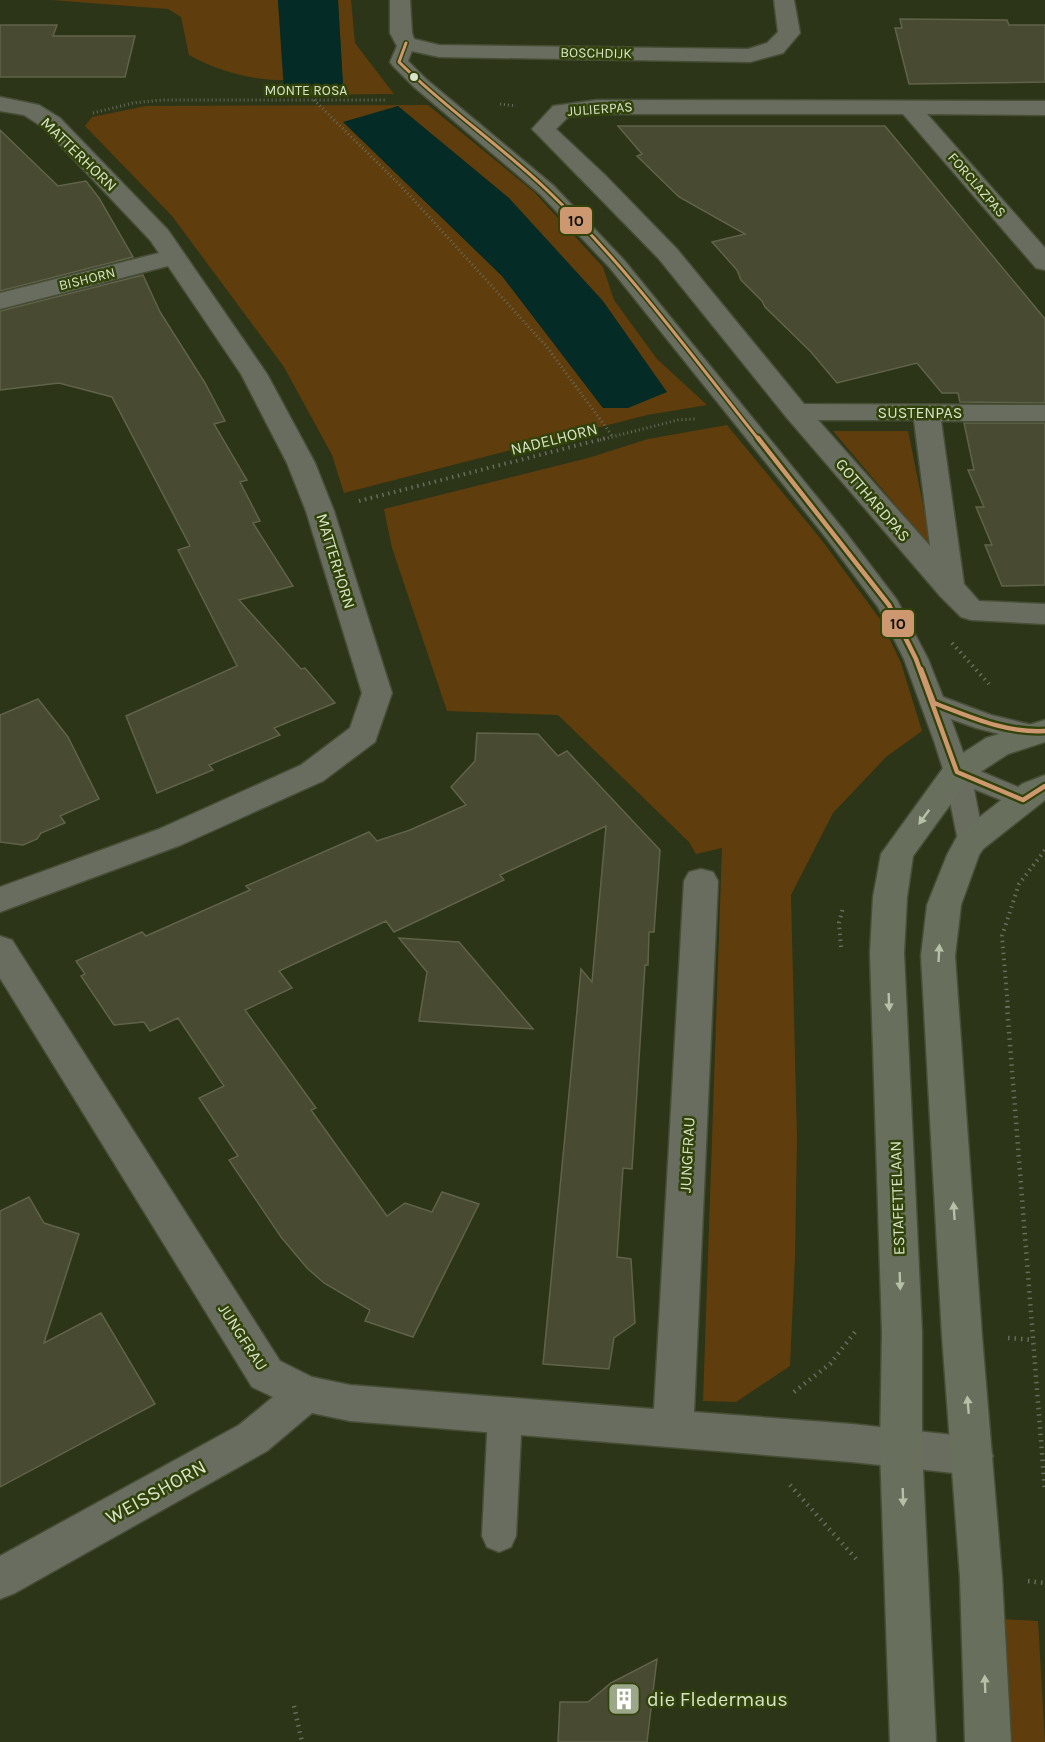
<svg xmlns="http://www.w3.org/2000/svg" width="1045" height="1742" viewBox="0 0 1045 1742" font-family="Karla,sans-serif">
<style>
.green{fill:#5f3d0d;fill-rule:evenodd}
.water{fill:#042b25}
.building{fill:#484b32;stroke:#60634a;stroke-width:1.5}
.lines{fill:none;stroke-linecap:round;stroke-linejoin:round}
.lane-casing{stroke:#474e36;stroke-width:3}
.street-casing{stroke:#474e36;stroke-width:3}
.secondary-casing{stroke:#474e36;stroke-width:3}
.path-far2{stroke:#676c5c;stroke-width:3;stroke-dasharray:1 3;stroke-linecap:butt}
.path-far1{stroke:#676c5c;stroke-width:4;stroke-dasharray:1.5 4.5;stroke-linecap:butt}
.path{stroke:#676c5c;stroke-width:4.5;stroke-dasharray:1.5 5;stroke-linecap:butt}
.lane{fill:#686d5f;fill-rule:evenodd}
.street{fill:#686d5f;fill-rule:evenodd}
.secondary{fill:#686f5d;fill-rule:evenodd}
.bus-1-far1-casing{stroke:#31420a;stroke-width:6}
.bus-1-casing{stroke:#31420a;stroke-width:9}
.bus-1-far1{stroke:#cd976f;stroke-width:3}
.bus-1{stroke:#cd976f;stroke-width:4.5}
.oneway{fill:#b6c0a7}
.bus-dot{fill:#d8e3c7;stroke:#31420a;stroke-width:2}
.labels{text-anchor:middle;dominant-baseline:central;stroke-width:5;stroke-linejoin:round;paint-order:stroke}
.far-street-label{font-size:14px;fill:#d8e3c7;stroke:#31420a}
.street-label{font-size:16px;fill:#d8e3c7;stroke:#31420a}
.near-street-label{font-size:20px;fill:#d8e3c7;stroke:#31420a}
.near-poi-label{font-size:20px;fill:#d8e3c7;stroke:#31420a;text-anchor:start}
.line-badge{stroke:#31420a;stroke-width:2}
.pale-badge-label{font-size:16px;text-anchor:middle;font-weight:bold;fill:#111}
</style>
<rect width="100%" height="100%" fill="#2c3517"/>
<path class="green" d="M51 0H278L283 80C250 80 218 71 189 55L181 17 168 9Z
M338 0H351L355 43 394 94 284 95V86L343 85Z
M428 105 534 192 603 267 614 300 657 359 707 405 647 415 344 493 332 455 284 367 172 216 85 126 92 117 146 106ZM344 122 509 198 603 408 502 276Z
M727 425 820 538 880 619 901 663 922 731 886 757 833 813 791 895 797 1138 795 1257 790 1366 736 1402 703 1401 722 848 696 854 689 842 558 715 447 711 392 548 384 509 588 458 648 439Z
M833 431H908L932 548Z
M1001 1619 1038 1621 1045 1742H1008Z"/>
<path class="water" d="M278 0H338L343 85 284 86Z
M398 106 509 198 603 301 667 392 628 408H603L502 276 343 122Z"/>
<path class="building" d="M900 19 1007 20 1009 25H1045V82L909 84 895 28H902Z
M0 25H57L53 36H135L125 77H0Z
M618 126H885L1045 319V403L960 402 958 393H942L917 363 837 383 811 352 765 307 762 301 741 280 737 270 712 242 745 234 679 197 637 156 642 154Z
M0 130 58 186 86 181 99 198 133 257 0 291Z
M143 275 160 312 205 383 225 421 214 424 247 480 240 482 260 521 253 523 293 586 239 600 301 669 305 668 335 703 274 728 280 735 209 765 213 770 157 793 126 716 237 666 178 550 190 546 112 397 59 383 0 390V311Z
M964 423H1045V585L1002 586 985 545H992L976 507H984L968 470H974Z
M38 699 68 737 99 799 60 816 65 823 41 833 37 839 23 845 0 842V715Z
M477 733 538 734 558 756 567 751 660 850 654 932H649L648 965H645L632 1169 623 1168 617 1257 631 1259 635 1323 614 1338 609 1369 543 1364 581 969 592 982 606 826 500 875 504 880 394 932 386 921 279 971 292 988 245 1010 316 1108 311 1110 387 1216 405 1203 432 1212 442 1192 479 1204 413 1337 365 1321 370 1310 324 1283 307 1268 281 1237 229 1160 238 1156 199 1098 224 1086 178 1018 150 1031 144 1022 114 1025 81 976 85 974 76 961 142 932 146 936 250 890 246 886 369 832 377 841 410 830 466 805 451 787 475 761Z
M399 938 459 942 533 1029 419 1021 427 972Z
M29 1197 44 1223 79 1234 44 1343 101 1313 155 1404 0 1487V1211Z
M657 1659 647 1742H558L560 1702H588L611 1683Z"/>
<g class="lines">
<g class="lane-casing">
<path id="lane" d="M406 38 412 39 415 43 408 61 426 79 554 186 624 260 843 529 897 600 928 659 943 697 991 715 1044 728V740L1035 743 976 728 951 719 968 766 1032 793 1036 800 1032 807 1023 809 974 789 984 841 980 848 971 851 962 848 958 841 944 772 934 741 904 659 878 607 827 539 610 268 540 194 414 87 393 66 390 62 400 39Z
M505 1400 517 1404 522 1415 516 1536 511 1547 499 1552 487 1547 482 1536 488 1415 493 1404Z"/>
</g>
<g class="street-casing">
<path id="street" d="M390 0H410L412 33 414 39 439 45 748 49 767 43 778 32 774 0H794L800 33 783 53 750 62 439 57 398 48 390 33Z
M0 97 39 105 60 118 168 230 267 374 315 463 334 511 392 693 375 742 323 781 181 845 0 912V887L159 829 301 765 350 728 362 693 306 511 287 463 241 374 168 266 0 309V293L159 253 150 240 44 128 24 115 0 111Z
M597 100 1045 101V115L927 114 1045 248V270L1036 268 903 114H597L568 117 556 129 605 175 677 249 804 404 1045 405V421H941L964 584 979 601 1045 604V624L971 620 961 617 940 596 787 418 659 259 532 129 553 106ZM818 420H914L930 546Z
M701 869 713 872 718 881 694 1412 852 1424 972 1437 987 1443 993 1456 987 1469 972 1475 852 1462 350 1421 312 1413 267 1451 15 1593 0 1599V1556L239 1425 273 1397 252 1387 0 978V936L12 940 280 1361 312 1377 350 1385 654 1409 684 881 689 872Z"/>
</g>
<g class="secondary-casing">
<path id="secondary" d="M1045 720V742L1008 754 968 780 913 856 907 897 904 953 922 1332V1449L936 1742H890L880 1449 882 1332 870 953 873 897 881 854 946 764 986 738Z
M1045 775V800L983 849 979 855 961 905 955 956 982 1336 1002 1577 1011 1742H965L960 1577 942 1336 921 956 927 905 947 855 959 833 1022 784Z"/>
</g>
<path class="path-far2" d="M314 100 401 186 547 347 613 437
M500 104 516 106
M93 113 133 103 161 100H387
M600 440 678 420 695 419"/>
<path class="path-far1" d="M359 501 606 438
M952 643 989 684
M841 947 839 923 843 908
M1008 1008 1002 936 1019 884 1045 850"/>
<path class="path" d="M1007 1006 1045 1492
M1008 1338 1034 1340
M794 1392 830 1364 855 1332
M790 1485 857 1560
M1028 1581 1045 1583
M294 1706 302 1742"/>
<use href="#lane" class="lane"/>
<use href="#street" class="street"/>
<use href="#secondary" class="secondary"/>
<g class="bus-1-far1-casing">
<path id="bus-1-far1" d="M406 43 399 62C445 108 500 145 547 190 626 265 691 355 759 440"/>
</g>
<g class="bus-1-casing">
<path id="bus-1" d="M758 438 889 605 916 659 957 772 1023 800 1045 786
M921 669 934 703C971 717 1005 733 1045 731"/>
</g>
<use href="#bus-1-far1" class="bus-1-far1"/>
<use href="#bus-1" class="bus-1"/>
</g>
<defs><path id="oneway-solid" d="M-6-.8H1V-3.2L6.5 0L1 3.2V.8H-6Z" transform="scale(1.5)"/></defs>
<g class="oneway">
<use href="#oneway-solid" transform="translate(924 817) rotate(126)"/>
<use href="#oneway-solid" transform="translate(939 953) rotate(-87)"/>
<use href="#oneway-solid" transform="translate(889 1002) rotate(88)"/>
<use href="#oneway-solid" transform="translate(954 1211) rotate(-94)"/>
<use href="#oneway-solid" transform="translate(900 1281) rotate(88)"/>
<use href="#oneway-solid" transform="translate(968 1405) rotate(-95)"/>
<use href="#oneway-solid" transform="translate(903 1497) rotate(88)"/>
<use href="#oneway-solid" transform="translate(985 1684) rotate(-92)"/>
</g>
<defs>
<g id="building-square" transform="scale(1.725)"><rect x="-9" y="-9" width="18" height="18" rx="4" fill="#9ca689" stroke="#31420a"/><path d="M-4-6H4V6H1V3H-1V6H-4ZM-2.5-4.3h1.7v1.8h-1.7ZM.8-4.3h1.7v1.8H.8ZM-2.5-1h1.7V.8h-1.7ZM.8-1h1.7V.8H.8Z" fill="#fff"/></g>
</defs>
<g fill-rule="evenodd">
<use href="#building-square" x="624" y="1699"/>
</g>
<circle class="bus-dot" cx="414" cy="77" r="5"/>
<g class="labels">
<g class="far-street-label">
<text transform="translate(596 53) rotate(1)">BOSCHDIJK</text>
<text x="306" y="90">MONTE ROSA</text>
<text transform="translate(600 109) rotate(-4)">JULIERPAS</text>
<text transform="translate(977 185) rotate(49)">FORCLAZPAS</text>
<text transform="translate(87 279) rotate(-14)">BISHORN</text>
</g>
<g class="street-label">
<text transform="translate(79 154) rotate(44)">MATTERHORN</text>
<text x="920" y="412">SUSTENPAS</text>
<text transform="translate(554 439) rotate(-14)">NADELHORN</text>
<text transform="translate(873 500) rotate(49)">GOTTHARDPAS</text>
<text transform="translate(336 561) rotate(73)">MATTERHORN</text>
<text transform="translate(687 1155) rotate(-87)">JUNGFRAU</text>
<text transform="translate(897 1198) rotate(-92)">ESTAFETTELAAN</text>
<text transform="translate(243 1337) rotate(57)">JUNGFRAU</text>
</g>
<g class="near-street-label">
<text transform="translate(156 1492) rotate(-29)">WEISSHORN</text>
</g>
<g class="near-poi-label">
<text x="647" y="1699">die Fledermaus</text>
</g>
</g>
<g class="line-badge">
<rect x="559" y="206" width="34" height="29" rx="6" fill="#cd976f"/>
<rect x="881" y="609" width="34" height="29" rx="6" fill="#cd976f"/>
</g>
<g class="pale-badge-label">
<text x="576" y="226">10</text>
<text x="898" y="629">10</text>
</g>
</svg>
